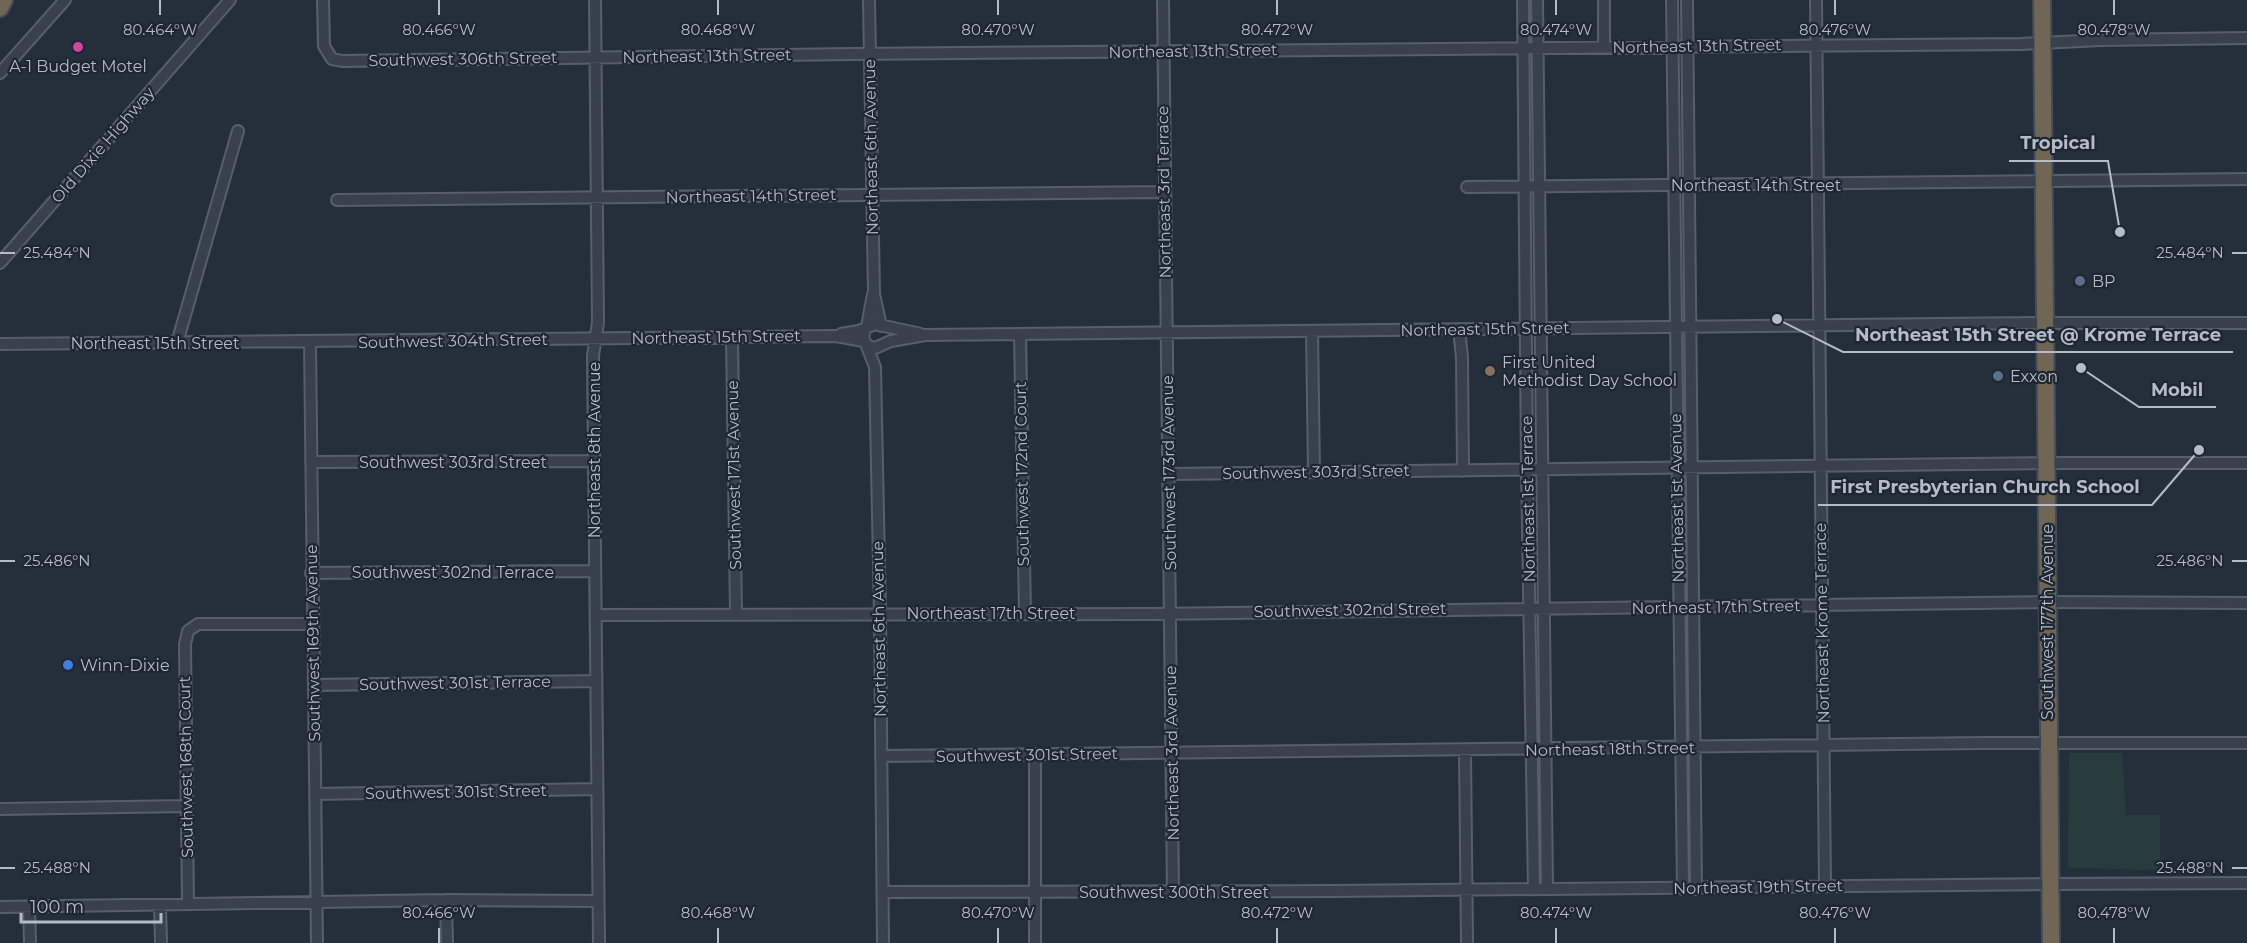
<svg xmlns="http://www.w3.org/2000/svg" width="2247" height="943" viewBox="0 0 2247 943" font-family="Montserrat,sans-serif">
<style>
.green{fill:#283c3d}
.lines{fill:none;stroke-linecap:round;stroke-linejoin:round}
.minor-casing{stroke:#565f6a;stroke-width:14}
.highway-casing{stroke:#434c57;stroke-width:20}
.minor{stroke:#38414c;stroke-width:10}
.highway{stroke:#716656;stroke-width:16}
.ticks{fill:none;stroke:#b4bcc7;stroke-width:2}
.hotel-dot{fill:#d1479c;stroke:#1d2631;stroke-width:2}
.service-dot{fill:#5c6f8a;stroke:#1d2631;stroke-width:2}
.education-dot{fill:#8d6e63;stroke:#1d2631;stroke-width:2}
.shop-dot{fill:#3f7fe0;stroke:#1d2631;stroke-width:2}
.labels{text-anchor:middle;dominant-baseline:central;stroke-width:4.5;stroke-linejoin:round;paint-order:stroke}
.street-label{font-size:16px;fill:#b4bcc7;stroke:#1d2631}
.poi-label{font-size:16px;fill:#b4bcc7;stroke:#1d2631;text-anchor:start}
.ticks-label{font-size:15px;text-anchor:middle;fill:#b4bcc7;stroke:#1d2631;stroke-width:4.5;stroke-linejoin:round;paint-order:stroke}
.leader{fill:none;stroke:#b4bcc7;stroke-width:2}
.callout-dot{fill:#b4bcc7;stroke:#1d2631;stroke-width:2}
.callout-label{font-size:18px;text-anchor:middle;font-weight:bold;fill:#b4bcc7;stroke:#1d2631;stroke-width:4.5;stroke-linejoin:round;paint-order:stroke}
</style>
<rect width="100%" height="100%" fill="#252f3b"/>
<path class="green" d="M2069 753H2122L2126 815H2160V870L2068 868Z"/>
<g class="lines">
<g class="minor-casing">
<path id="minor" d="M323 0 324 46 332 59 342 61 854 54 2021 44 2100 40 2247 38
M595 0 598 322 593 356 599 943
M869 0 874 294 881 326
M1163 0 1173 892
M1523 0 1527 470 1534 889
M1537 0 1547 889
M1604 0V47
M1672 0 1683 889
M1687 0 1696 889
M1816 0 1825 886
M0 73 65 0
M1467 187 2247 179
M337 200 1165 192
M0 263 230 0
M867 327C860 337 864 346 875 348L891 341 925 335 2045 323H2247
M867 327 873 294
M1459 329 1462 357 1463 471
M1312 331 1314 473
M841 334 859 331 875 324 921 334
M1020 334 1025 614
M732 337 736 613
M310 342 317 943
M177 343 238 131
M0 344 836 336 864 341
M866 344 875 367 880 613 883 943
M311 462 594 461
M1169 474 2046 463H2247
M311 573 595 571
M596 615 1151 614 2047 602 2247 603
M314 685 596 681
M1465 751 1467 943
M881 756 1983 743H2247
M315 794 597 789
M0 809 186 806
M883 892 1332 891 2051 884 2247 883
M446 900 447 943
M188 903 185 644 188 631 198 624H313
M160 905 161 943
M0 907 446 900 598 901
M29 907 30 943
M1035 943V755"/>
</g>
<g class="highway-casing">
<path id="highway" d="M2042 0 2051 943
M0 8 4 0"/>
</g>
<use href="#minor" class="minor"/>
<use href="#highway" class="highway"/>
</g>
<path class="ticks" d="M160 0V15M439 0V15M718 0V15M998 0V15M1277 0V15M1556 0V15M1835 0V15M2114 0V15M0 253H15M2232 253H2247M0 561H15M2232 561H2247M0 868H15M2232 868H2247M439 928V943M718 928V943M998 928V943M1277 928V943M1556 928V943M1835 928V943M2114 928V943"/>
<circle class="hotel-dot" cx="78" cy="47" r="6"/>
<g class="service-dot">
<circle cx="2080" cy="281" r="6"/>
<circle cx="1998" cy="376" r="6"/>
</g>
<circle class="education-dot" cx="1490" cy="371" r="6"/>
<circle class="shop-dot" cx="68" cy="665" r="6"/>
<g class="labels">
<g class="street-label">
<text transform="translate(1697 46) rotate(-1)">Northeast 13th Street</text>
<text transform="translate(1193 51) rotate(-1)">Northeast 13th Street</text>
<text transform="translate(707 56) rotate(-1)">Northeast 13th Street</text>
<text transform="translate(463 59) rotate(-1)">Southwest 306th Street</text>
<text transform="translate(103 145) rotate(-49)">Old Dixie Highway</text>
<text transform="translate(871 147) rotate(-91)">Northeast 6th Avenue</text>
<text x="1756" y="185">Northeast 14th Street</text>
<text transform="translate(1164 192) rotate(-91)">Northeast 3rd Terrace</text>
<text transform="translate(751 196) rotate(-1)">Northeast 14th Street</text>
<text transform="translate(1485 329) rotate(-1)">Northeast 15th Street</text>
<text transform="translate(716 337) rotate(-1)">Northeast 15th Street</text>
<text transform="translate(453 341) rotate(-1)">Southwest 304th Street</text>
<text x="155" y="343">Northeast 15th Street</text>
<text transform="translate(594 450) rotate(-90)">Northeast 8th Avenue</text>
<text x="453" y="462">Southwest 303rd Street</text>
<text transform="translate(1316 472) rotate(-1)">Southwest 303rd Street</text>
<text transform="translate(1169 473) rotate(-91)">Southwest 173rd Avenue</text>
<text transform="translate(1022 474) rotate(-91)">Southwest 172nd Court</text>
<text transform="translate(734 475) rotate(-91)">Southwest 171st Avenue</text>
<text transform="translate(1677 498) rotate(-91)">Northeast 1st Avenue</text>
<text transform="translate(1528 499) rotate(-91)">Northeast 1st Terrace</text>
<text x="453" y="572">Southwest 302nd Terrace</text>
<text transform="translate(1716 607) rotate(-1)">Northeast 17th Street</text>
<text transform="translate(1350 610) rotate(-1)">Southwest 302nd Street</text>
<text x="991" y="613">Northeast 17th Street</text>
<text transform="translate(2047 622) rotate(-90)">Southwest 177th Avenue</text>
<text transform="translate(1822 623) rotate(-91)">Northeast Krome Terrace</text>
<text transform="translate(879 629) rotate(-91)">Northeast 6th Avenue</text>
<text transform="translate(313 643) rotate(-91)">Southwest 169th Avenue</text>
<text transform="translate(455 683) rotate(-1)">Southwest 301st Terrace</text>
<text transform="translate(1610 749) rotate(-1)">Northeast 18th Street</text>
<text transform="translate(1172 753) rotate(-91)">Northeast 3rd Avenue</text>
<text transform="translate(1027 755) rotate(-1)">Southwest 301st Street</text>
<text transform="translate(186 767) rotate(-91)">Southwest 168th Court</text>
<text transform="translate(456 792) rotate(-1)">Southwest 301st Street</text>
<text transform="translate(1758 887) rotate(-1)">Northeast 19th Street</text>
<text x="1174" y="892">Southwest 300th Street</text>
</g>
<g class="poi-label">
<text x="78" y="66" text-anchor="middle">A-1 Budget Motel</text>
<text x="2092" y="281">BP</text>
<text x="1502" y="362">First United<tspan x="1502" dy="18">Methodist Day School</tspan></text>
<text x="2010" y="376">Exxon</text>
<text x="80" y="665">Winn-Dixie</text>
</g>
</g>
<g class="ticks-label">
<text x="160" y="35">80.464°W</text>
<text x="439" y="35">80.466°W</text>
<text x="718" y="35">80.468°W</text>
<text x="998" y="35">80.470°W</text>
<text x="1277" y="35">80.472°W</text>
<text x="1556" y="35">80.474°W</text>
<text x="1835" y="35">80.476°W</text>
<text x="2114" y="35">80.478°W</text>
<text x="2190" y="258">25.484°N</text>
<text x="57" y="258">25.484°N</text>
<text x="2190" y="566">25.486°N</text>
<text x="57" y="566">25.486°N</text>
<text x="2190" y="873">25.488°N</text>
<text x="57" y="873">25.488°N</text>
<text x="439" y="918">80.466°W</text>
<text x="718" y="918">80.468°W</text>
<text x="998" y="918">80.470°W</text>
<text x="1277" y="918">80.472°W</text>
<text x="1556" y="918">80.474°W</text>
<text x="1835" y="918">80.476°W</text>
<text x="2114" y="918">80.478°W</text>
</g>
<path class="leader" d="M2120 232L2108 161H2009M1777 319L1843 352H2233M2081 368L2139 407H2216M2199 450L2152 505H1818"/>
<g class="callout-dot">
<circle cx="2120" cy="232" r="6"/>
<circle cx="1777" cy="319" r="6"/>
<circle cx="2081" cy="368" r="6"/>
<circle cx="2199" cy="450" r="6"/>
</g>
<g class="callout-label">
<text x="2058" y="149">Tropical</text>
<text x="2038" y="341">Northeast 15th Street @ Krome Terrace</text>
<text x="2177" y="396">Mobil</text>
<text x="1985" y="493">First Presbyterian Church School</text>
</g>
<path d="M21 913v9h140v-9" fill="none" stroke="#b4bcc7" stroke-width="3"/>
<text x="30" y="913" font-size="18" fill="#b4bcc7" stroke="#1d2631" stroke-width="4.5" paint-order="stroke">100 m</text>
</svg>
